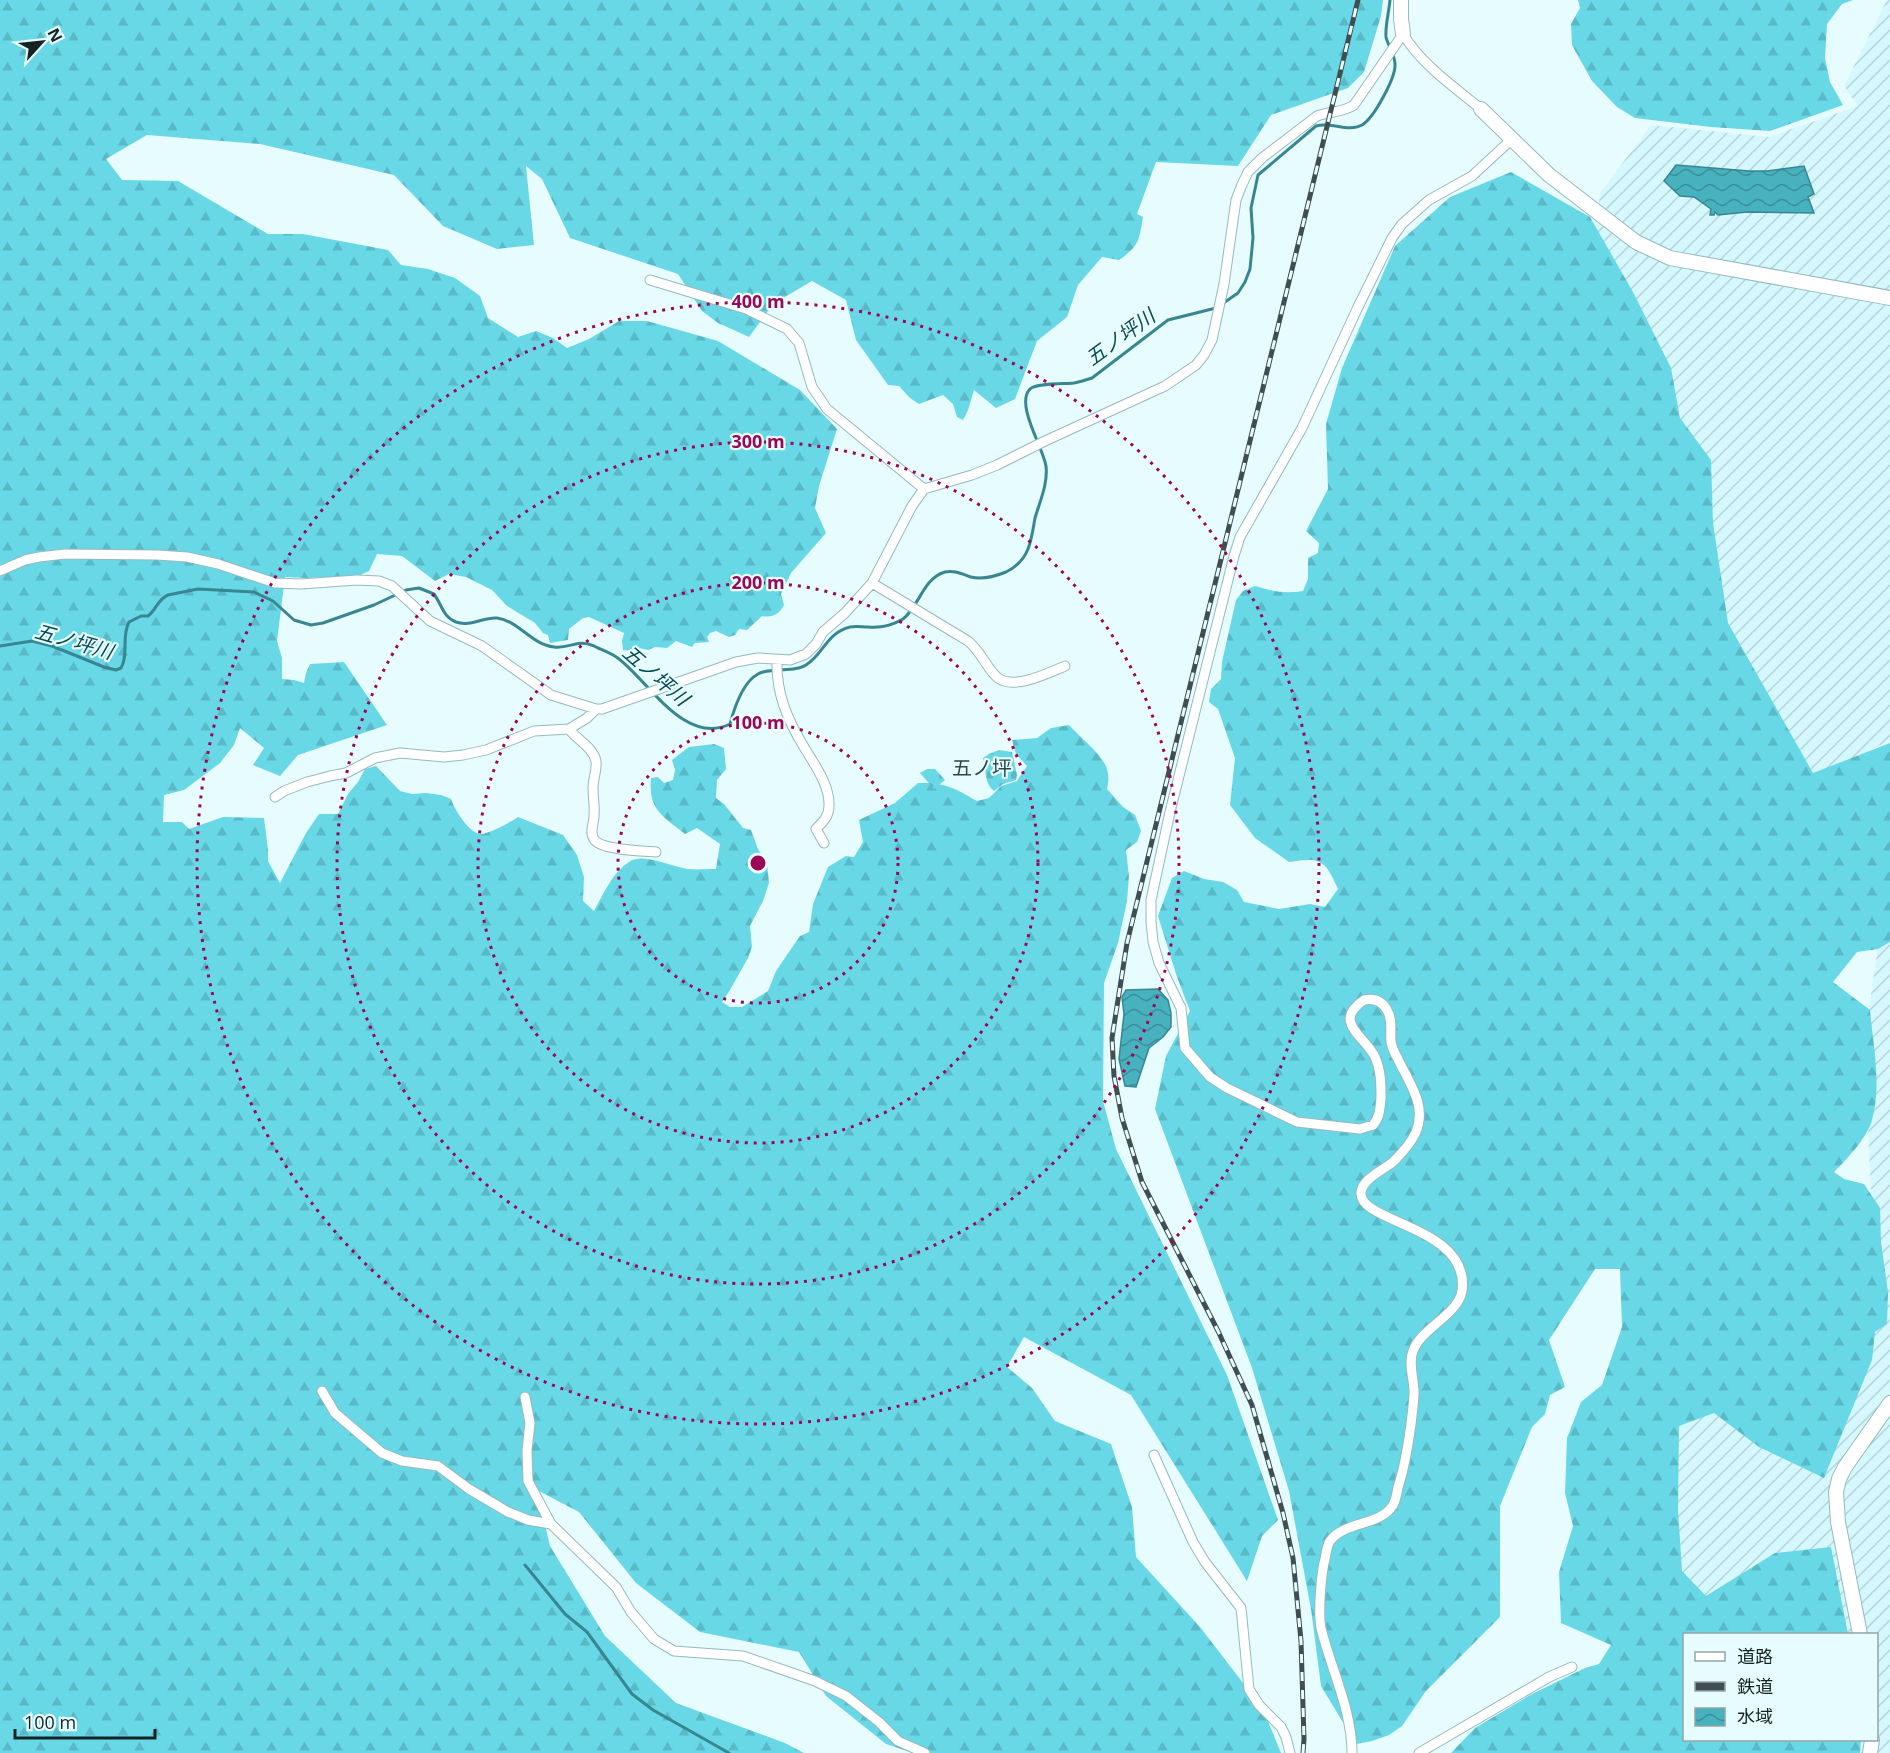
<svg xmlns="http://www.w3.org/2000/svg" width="1890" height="1753" viewBox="0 0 1890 1753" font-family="'Open Sans','Noto Sans JP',sans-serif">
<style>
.industrial{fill:url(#industrial-furrows)}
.forest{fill:url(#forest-firs)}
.cemetery{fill:url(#cemetery-stones)}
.water{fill:url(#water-waves);stroke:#388690;stroke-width:1.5}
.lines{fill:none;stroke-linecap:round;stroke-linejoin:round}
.stream{stroke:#388690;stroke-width:3}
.street-casing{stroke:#96b9bd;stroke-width:11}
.secondary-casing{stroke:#96b9bd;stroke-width:16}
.street{stroke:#fff;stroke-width:9}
.secondary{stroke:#fff;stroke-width:14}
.rail-casing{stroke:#404e51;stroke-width:5}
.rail{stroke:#e7fcff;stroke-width:3;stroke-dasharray:9;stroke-linecap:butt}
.ring{fill:none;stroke:#9b0757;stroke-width:3;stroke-dasharray:3 6}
.labels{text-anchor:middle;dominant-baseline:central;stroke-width:4.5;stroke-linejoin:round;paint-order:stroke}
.water-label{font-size:20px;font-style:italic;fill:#084a51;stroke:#e7fcff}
.neighbourhood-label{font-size:20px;fill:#28484c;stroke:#e7fcff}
.centre{fill:#9b0757;stroke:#e7fcff;stroke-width:3}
.ring-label{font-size:18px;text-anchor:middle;font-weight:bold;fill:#9b0757;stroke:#e7fcff;stroke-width:4.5;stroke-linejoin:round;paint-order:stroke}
</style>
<defs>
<pattern id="industrial-furrows" width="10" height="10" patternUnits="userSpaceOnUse" patternTransform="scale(1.5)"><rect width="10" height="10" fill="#d4f8fd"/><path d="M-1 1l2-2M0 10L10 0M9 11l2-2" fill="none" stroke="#b5d4d9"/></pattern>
<pattern id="forest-firs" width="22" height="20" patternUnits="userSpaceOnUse" patternTransform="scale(1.5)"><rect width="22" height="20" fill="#68d8e7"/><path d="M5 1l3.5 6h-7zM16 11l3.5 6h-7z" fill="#59b9c6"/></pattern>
<pattern id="cemetery-stones" width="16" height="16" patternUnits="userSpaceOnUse" patternTransform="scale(1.5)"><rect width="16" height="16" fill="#68d8e7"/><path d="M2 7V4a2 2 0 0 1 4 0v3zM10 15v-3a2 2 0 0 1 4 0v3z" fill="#59b9c6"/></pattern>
<pattern id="water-waves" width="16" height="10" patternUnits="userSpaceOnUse" patternTransform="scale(1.5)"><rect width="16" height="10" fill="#47b1be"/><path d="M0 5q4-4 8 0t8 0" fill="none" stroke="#3a909a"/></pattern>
</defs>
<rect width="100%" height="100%" fill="#e7fcff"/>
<path class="industrial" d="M1887 0H1890V740L1806 784 1721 631 1588 302 1600 193 1651 125 1769 137 1858 106 1844 86Z
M1890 908V1753H1851V1740H1876V1634H1838L1707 1605 1672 1571 1667 1420 1876 1294 1864 1045 1879 939Z"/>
<path class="forest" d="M0 0H1383L1381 16 1364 72 1348 88 1271 115 1238 166 1156 162 1137 214 1143 217C1139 241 1139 246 1119 260L1102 257 1078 285 1067 317 1037 341 1015 399 996 408 974 390 968 410 963 420 957 417 953 404 943 395 919 404 910 398 899 386 888 385 856 340 846 300 812 281 773 304 749 337 718 323 702 311 678 274 570 238 542 179 526 166 534 245 497 249 443 226 394 175 260 144 147 135 106 159 122 180 178 181 268 234H303L388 250 401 265 428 269 455 278 480 296 488 318 518 337 536 331 553 338 567 348 589 339 619 321H647L718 341 800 390 837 429 819 486 815 508 826 533 791 573 781 594 784 605C779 614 773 618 762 616L747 630 739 629 735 635 729 637 716 631 710 633 707 637 709 642 695 643 692 647 676 641 667 648 655 647 648 650 639 648 631 651 623 650 622 641 624 633 589 617 583 618 569 629 568 640 550 643 548 635 543 633 535 623 507 606 492 590 466 577 449 574 435 581 402 556 377 554 369 571 358 576 305 578 285 577 277 641 282 658V679L294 680 304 683 306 673 310 664 344 662 387 725 298 755 280 776 253 765 264 748 240 728 234 745 220 763 184 790 164 795 163 822H182L189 829 223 817 264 818 268 850V861L280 883 306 833 319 814H338L348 794 358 782 365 769 376 766 400 791 412 794 426 793 441 795 451 799C454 809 470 835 482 834 490 833 511 822 518 817L563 835 577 855 584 877 583 901 594 911C603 895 612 873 629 862 644 852 671 867 688 869 697 870 707 869 716 869L720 844 697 828 685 834C663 816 648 810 651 778L658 777 664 783 673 780 675 770 672 760 689 747 714 744 724 748 726 769 717 780 716 798 724 804 743 828 751 830 758 849 767 863 769 883 763 901 750 926 752 947 748 958 730 990 722 1002 730 1007H742L768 991 776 971 800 936 809 932 813 904 828 867 846 856 854 857 863 842 859 820 895 803 918 783C944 782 955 788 977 801L989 798 1001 786 1017 781 1027 766 1016 754 1012 740 1037 738 1051 728 1069 725C1080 738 1107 757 1108 774 1109 779 1108 784 1107 789L1123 807 1135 815 1141 831 1137 842 1126 850 1129 876 1127 901 1118 943 1104 983 1103 1101 1116 1149 1227 1375 1278 1520 1262 1536 1247 1581 1131 1395 1024 1337 1007 1367 1032 1388 1055 1421 1111 1444 1132 1507 1136 1557 1200 1627 1263 1709 1281 1753H913L886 1744 826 1696 799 1652 700 1632 636 1583 579 1512 537 1490 550 1546 605 1636 676 1703 785 1743 804 1753H0Z
M1578 0H1853L1842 4 1827 24 1825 58 1830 82 1843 105 1770 131 1711 127 1635 118 1617 107 1592 81 1572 45 1571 24 1580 8Z
M1511 172 1590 217 1633 292 1671 368 1680 418 1711 460 1713 523 1728 623 1813 773 1890 743V942L1878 949 1857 952 1833 982 1870 1010C1873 1045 1882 1085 1872 1120 1867 1138 1847 1159 1834 1172L1844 1179 1864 1184 1880 1208 1881 1242 1888 1292 1887 1324 1875 1332 1872 1360 1824 1478 1759 1447 1714 1413 1679 1426 1678 1510 1682 1571 1706 1596 1775 1553 1831 1547 1848 1634H1684V1740H1861L1860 1753H1451L1475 1728 1530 1695 1585 1668 1599 1664 1611 1645 1561 1623 1559 1572 1573 1526 1565 1493 1567 1438 1581 1402 1602 1385 1622 1327 1620 1269H1595L1549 1340 1565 1387 1550 1395 1545 1414 1532 1427 1500 1506V1617L1426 1691 1402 1726 1389 1735 1372 1741 1356 1744 1321 1686 1311 1609 1289 1491 1252 1368 1155 1109 1166 1056 1190 1011 1177 977 1158 916 1172 878 1184 871 1204 879 1223 882 1237 890 1244 902 1279 909 1310 904 1325 907 1338 889C1325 860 1321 857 1289 862L1255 838 1230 805 1235 758 1218 709 1209 702 1211 689 1221 679 1222 662 1236 600 1243 591 1255 586C1272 591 1285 594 1303 591L1308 579V558L1318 553 1319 543 1306 531 1328 489 1326 424 1342 368 1395 246 1450 197Z"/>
<path class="cemetery" d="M999 750 1012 752 1017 775 1016 780 1003 784 994 791C983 782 987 770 983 758L989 754Z
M927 769H935L945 780 934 789 920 773Z"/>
<path class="water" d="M1676 165 1749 171H1767L1804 166 1814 194 1808 197 1814 213 1747 212 1718 215 1715 212 1714 215H1710L1711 209 1694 197 1680 196 1664 181Z
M1158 989 1168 1000 1171 1013V1027L1163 1037 1149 1048 1136 1087 1125 1086 1119 1059 1124 1014 1122 997 1126 990Z"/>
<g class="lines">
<path class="stream" d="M1222 304 1238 293 1245 282 1250 269 1253 238 1251 208 1258 175 1316 126C1331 121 1347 133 1362 125 1374 118 1396 77 1395 64 1395 55 1388 46 1386 37 1385 26 1389 12 1390 0
M0 646 32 641 52 646 104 667 116 670 121 668C129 654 121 637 129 622L141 616H148C156 610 158 599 168 595L198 589 254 592 273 601 294 620 311 625 323 623 374 605 406 590 419 588 434 594C442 605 443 617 456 622 470 627 483 617 497 618 519 621 532 645 554 647 572 649 577 637 598 648 605 651 613 654 619 659 649 682 685 746 730 724 734 709 743 682 758 674 764 670 773 671 780 670 789 669 799 670 806 665 824 654 826 633 850 627 856 626 862 627 868 627 880 628 893 625 903 619 919 607 923 578 945 572 954 570 962 574 971 577 982 580 996 576 1006 572 1016 567 1024 559 1028 549 1032 539 1033 529 1035 518 1040 501 1048 484 1046 466 1043 447 1015 404 1030 389 1036 383 1064 384 1074 383 1080 382 1086 380 1092 378L1168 320 1216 308
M525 1565 565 1614 587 1632 632 1694 653 1710 729 1753"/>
<g class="street-casing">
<path id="street" d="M650 280 746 309 787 329 799 343 812 387 827 409 924 489
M0 571 25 560 39 557 65 554 157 555 187 557 218 564 275 583 301 584 357 580 379 581 392 586 430 621 482 646 551 695 596 709H602L736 662 758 658 790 660 806 654 816 644 823 632 845 613 872 583 912 506 924 489 972 475 997 465 1045 441 1165 386 1196 365 1204 355 1212 340 1224 284 1236 200 1241 187 1248 172 1262 158 1317 116C1330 111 1342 113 1354 105L1403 34C1422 65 1453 86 1481 109
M872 583 968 641C981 651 988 671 998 678 1015 690 1048 673 1065 666
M777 660C776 693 787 719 804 747 814 764 830 785 829 806 829 816 823 822 816 829L824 843
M569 729C577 740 593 747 596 761 597 770 593 779 593 788 593 798 595 807 594 816 594 824 589 832 594 839 600 850 643 851 656 852
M275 797 284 791 307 782 330 776 346 773 375 758 400 753 444 757 463 755 486 750 534 731 569 729 587 718 596 709
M322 1391 335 1413 382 1453 402 1461 438 1466 469 1489 508 1512 528 1520 551 1524
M525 1397 530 1423 527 1450 528 1481 551 1524 616 1587 631 1612 654 1639 674 1651 743 1656 815 1681 846 1696 879 1722 898 1741 925 1753
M1154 1455 1193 1542 1205 1562 1241 1608 1249 1689 1259 1705 1281 1727 1286 1737 1290 1753
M1352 1753C1352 1710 1331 1669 1321 1628 1318 1614 1321 1573 1325 1559 1326 1554 1327 1545 1330 1541 1344 1521 1381 1526 1393 1505 1396 1500 1397 1493 1398 1487 1405 1467 1408 1446 1411 1424 1412 1414 1414 1403 1414 1392 1414 1379 1408 1363 1413 1351 1421 1328 1458 1315 1462 1291 1471 1226 1357 1223 1361 1192 1363 1178 1384 1170 1394 1161 1402 1153 1411 1143 1416 1132 1427 1105 1409 1083 1398 1059 1395 1054 1392 1047 1391 1042 1390 1031 1393 1020 1387 1010 1382 1001 1374 998 1364 1000 1331 1022 1366 1037 1375 1057 1381 1070 1381 1084 1381 1098 1380 1108 1380 1117 1373 1125L1360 1129 1297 1122 1227 1088 1210 1077 1185 1048 1181 1008 1159 963 1153 942 1151 921V900L1170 812 1234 556 1240 537 1302 428 1358 307 1392 238 1402 224 1429 200 1472 176 1512 139
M1419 1753 1549 1677 1572 1667"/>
</g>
<g class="secondary-casing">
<path id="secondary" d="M1401 0V19L1403 34
M1481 109 1549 175 1636 242 1670 258 1890 298
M1860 1634 1838 1522 1836 1492 1839 1479 1845 1467 1890 1403
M1870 1753 1872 1740"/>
</g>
<use href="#street" class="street"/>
<use href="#secondary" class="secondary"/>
<g class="rail-casing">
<path id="rail" d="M1303 1753 1304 1739 1301 1641 1293 1558 1283 1513 1252 1405 1218 1331 1142 1182 1122 1118 1114 1076 1112 1038 1127 943 1358 0"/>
</g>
<use href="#rail" class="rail"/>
</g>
<g class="ring">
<circle cx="758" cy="863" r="140"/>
<circle cx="758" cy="863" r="280"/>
<circle cx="758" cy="863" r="421"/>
<circle cx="758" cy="863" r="561"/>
</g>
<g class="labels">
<g class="water-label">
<text transform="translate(1120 337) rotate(-36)">五ノ坪川</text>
<text transform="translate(74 641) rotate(16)">五ノ坪川</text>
<text transform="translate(656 675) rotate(41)">五ノ坪川</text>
</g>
<g class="neighbourhood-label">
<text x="982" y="767">五ノ坪</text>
</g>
</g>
<circle cx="758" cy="863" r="9" class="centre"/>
<g class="ring-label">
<text x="758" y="308">400 m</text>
<text x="758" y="448">300 m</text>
<text x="758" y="589">200 m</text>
<text x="758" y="729">100 m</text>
</g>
<rect x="1683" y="1633" width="195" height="108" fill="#e7fcff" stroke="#93a5a8" stroke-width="1.5"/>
<rect x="1695" y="1652" width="30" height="9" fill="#ffffff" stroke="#93a5a8" stroke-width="1.5"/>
<text x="1737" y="1663" font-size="18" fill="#162325">道路</text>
<rect x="1695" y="1682" width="30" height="9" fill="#404e51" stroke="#93a5a8" stroke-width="1.5"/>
<text x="1737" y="1693" font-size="18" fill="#162325">鉄道</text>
<rect x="1695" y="1708" width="30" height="18" fill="url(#water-waves)" stroke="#93a5a8" stroke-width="1.5"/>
<text x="1737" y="1723" font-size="18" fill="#162325">水域</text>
<g transform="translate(42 42) rotate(63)" stroke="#e7fcff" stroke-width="4.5" paint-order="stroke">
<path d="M0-4.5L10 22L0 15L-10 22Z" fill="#162325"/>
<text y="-9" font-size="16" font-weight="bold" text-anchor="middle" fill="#162325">N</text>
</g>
<path d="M15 1729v9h140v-9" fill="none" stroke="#162325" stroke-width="3"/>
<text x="24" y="1729" font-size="18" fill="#162325" stroke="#e7fcff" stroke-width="4.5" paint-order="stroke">100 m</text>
</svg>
